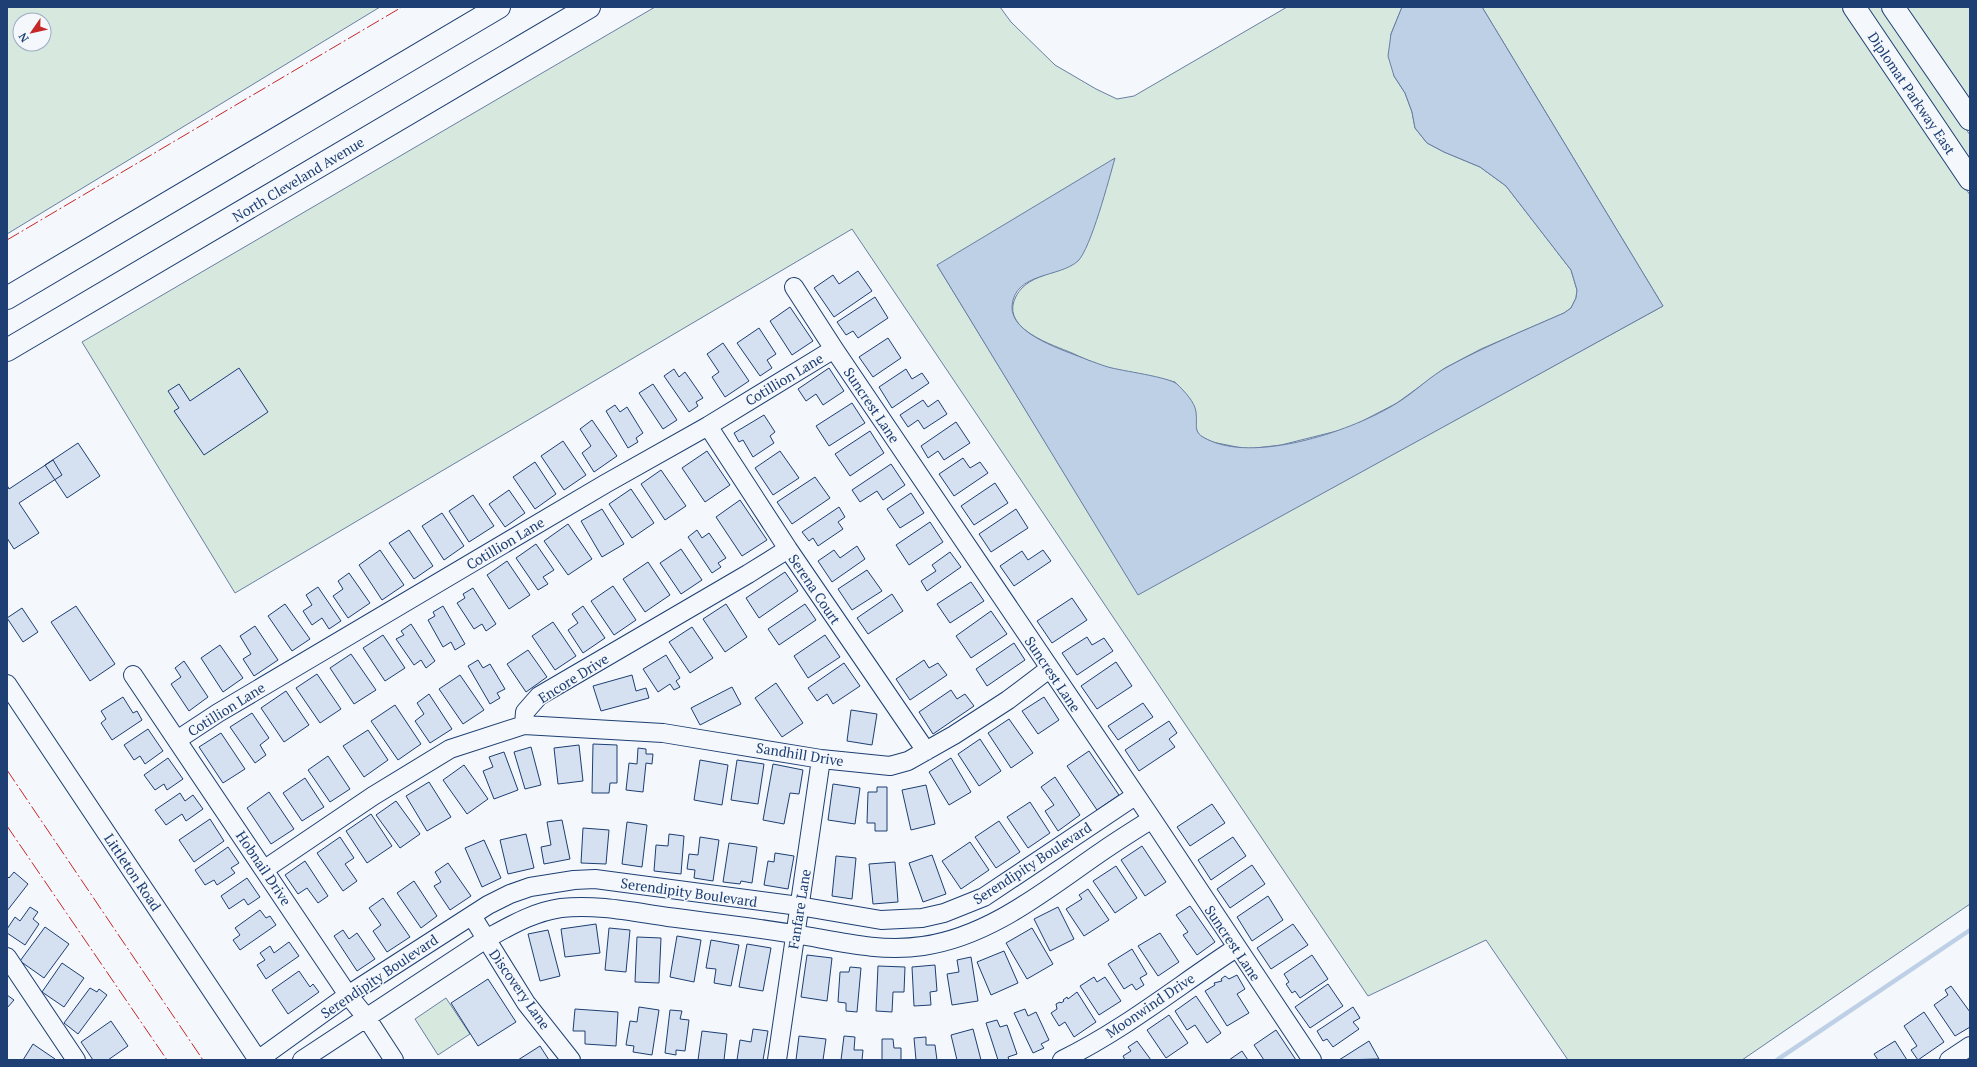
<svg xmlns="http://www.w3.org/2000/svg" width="1977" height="1067" viewBox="0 0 1977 1067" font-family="'PT Serif',serif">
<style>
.green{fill:#d7e8df;stroke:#687fa3;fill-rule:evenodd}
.water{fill:#bed0e5;stroke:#687fa3}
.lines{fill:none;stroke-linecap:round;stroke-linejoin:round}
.stream{stroke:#bed0e5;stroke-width:4.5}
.building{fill:#d5e0f0;stroke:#1d3f73}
.minor-casing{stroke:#1d3f73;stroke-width:20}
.major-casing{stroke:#1d3f73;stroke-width:24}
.minor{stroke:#f4f7fb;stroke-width:18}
.major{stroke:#f4f7fb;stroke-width:22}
.power{stroke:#c62828;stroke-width:1;stroke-dasharray:14 3 2 3;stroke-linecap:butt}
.labels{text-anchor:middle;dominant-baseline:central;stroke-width:3;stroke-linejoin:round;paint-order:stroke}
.street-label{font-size:14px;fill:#1d3f73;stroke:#f4f7fb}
</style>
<rect width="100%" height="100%" fill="#f4f7fb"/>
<path class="green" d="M7 7H380L7 234ZM20 20H44V44H20Z
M655 7H1000L1011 22 1055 65 1096 89 1117 99 1134 96 1287 7H1402L1391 34 1394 76 1405 93 1412 112 1415 128 1427 143 1444 152 1480 167 1506 186 1571 270 1577 290 1576 298 1571 308 1564 313 1481 349 1445 368 1397 403 1349 428 1281 445 1247 449 1212 442 1199 435 1175 382C1152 377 1129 374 1106 367 1095 364 1083 358 1072 353 1053 345 1004 330 1014 301 1019 287 1030 280 1045 275L937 265 1138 594 1663 306 1482 7H1843L1970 195V904L1742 1060H1568L1486 940 1368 996 852 229 235 593 82 342Z
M1865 7H1882L1970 135V163Z
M1904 7H1970V103Z
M446 998 470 1034 438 1055 415 1019Z"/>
<path class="water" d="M1402 7H1482L1663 306 1138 595 937 265 1115 158C1109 179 1091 248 1078 261 1059 278 1015 272 1012 306 1010 335 1067 351 1088 360 1094 362 1101 365 1108 367 1122 371 1169 377 1177 384 1184 391 1195 402 1196 412 1198 428 1191 433 1211 441 1260 462 1354 430 1397 403 1415 392 1430 376 1449 366 1486 346 1525 330 1564 313L1571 308 1576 298 1577 290 1571 270 1506 186 1480 167 1444 152 1427 143 1415 128 1412 112 1405 93 1394 76 1388 56 1391 34Z"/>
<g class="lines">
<path class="stream" d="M1777 1060 1970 930"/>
</g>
<path class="building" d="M858 271 872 291 834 317 814 288 833 275 839 284Z
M875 297 888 318 858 338 853 331 846 335 837 322Z
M790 307 813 341 792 355 770 321Z
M759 328 776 354 767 360 772 368 760 376 737 343Z
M888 338 901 358 873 377 859 357Z
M723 343 749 381 725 397 712 377 719 372 707 354Z
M239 368 268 412 204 455 174 411 179 408 168 391 179 384 190 401Z
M829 368 844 391 823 405 816 394 806 401 798 389Z
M674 369 679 377 685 372 703 398 696 402 698 406 689 412 664 376Z
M906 369 912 379 922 373 929 383 892 408 879 387Z
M653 384 677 420 663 429 639 393Z
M923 400 928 407 938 400 947 414 924 429 918 420 908 427 900 415Z
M852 403 865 423 829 446 816 426Z
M615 405 620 412 627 407 643 433 636 438 638 442 628 448 606 411Z
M764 415 775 432 770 436 774 443 753 457 743 440 739 442 734 433Z
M592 420 617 456 594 472 582 453 591 446 580 429Z
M956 422 970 443 944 460 938 451 928 458 921 446Z
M870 431 884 453 850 476 835 454Z
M563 441 586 475 564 490 541 456Z
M78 443 100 476 67 498 45 465Z
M707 451 730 485 705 502 682 468Z
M780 451 799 478 773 495 755 468Z
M963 458 970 468 980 462 988 473 954 496 939 474Z
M53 460 62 475 19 503 39 533 14 549 7 538V485L9 489Z
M535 462 556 494 535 509 513 477Z
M891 464 905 485 883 500 877 491 860 502 852 490Z
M661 470 686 506 665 520 641 484Z
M815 477 830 498 792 524 777 502Z
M995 483 1008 503 974 525 961 506Z
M631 489 654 523 632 538 609 504Z
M509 490 525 513 505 527 489 504Z
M911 493 924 513 900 528 887 509Z
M473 495 494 526 469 542 449 511Z
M740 500 767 540 742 556 716 517Z
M839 507 845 517 838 522 843 529 818 546 813 538 809 541 802 532Z
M602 509 624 544 602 557 581 521Z
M1016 509 1028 528 991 552 979 534Z
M442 513 464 546 444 560 422 526Z
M930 522 943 542 909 565 896 545Z
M568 524 592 559 568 575 544 541Z
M409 530 433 566 414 579 389 543Z
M697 530 702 538 709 533 726 558 718 563 721 567 712 573 688 537Z
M536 544 554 570 543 577 548 584 538 590 516 558Z
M857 546 865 559 832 582 818 561 834 550 840 558Z
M681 549 702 580 681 594 660 563Z
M380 550 404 585 382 600 359 565Z
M1043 550 1051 561 1014 586 1000 566 1022 551 1028 560Z
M950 552 961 567 927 591 921 581 936 571 932 565Z
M507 561 530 595 509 609 487 575Z
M648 562 670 595 645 612 623 579Z
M867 570 882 591 852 610 838 589Z
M785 572 798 591 759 618 746 598Z
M349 573 370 603 348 618 333 596 343 589 338 581Z
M971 582 984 601 950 623 937 604Z
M613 586 636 620 614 635 591 601Z
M318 587 341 621 329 629 322 618 312 625 303 611 312 605 306 595Z
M473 588 496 624 486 631 482 624 474 629 457 603 465 598 463 594Z
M892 594 903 611 868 634 857 618Z
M1072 598 1087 620 1052 643 1037 621Z
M285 604 310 639 292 651 268 616Z
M726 604 747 637 725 652 703 619Z
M805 604 816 620 779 645 768 629Z
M76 606 115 664 90 681 51 622Z
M443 606 465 644 455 650 451 642 443 647 428 620 435 616 433 612Z
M583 606 605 638 583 653 568 630 578 623 572 614Z
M22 608 38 632 23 642 7 618Z
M991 611 1007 634 971 658 956 636Z
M553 622 576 656 555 670 532 636Z
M411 624 435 661 426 668 421 660 414 665 396 639 404 635 401 631Z
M255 626 278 660 254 676 243 659 251 654 240 636Z
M692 627 713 658 690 673 669 642Z
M383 635 405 668 385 681 363 648Z
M825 635 840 657 808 678 794 656Z
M1087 637 1092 645 1104 638 1113 651 1077 675 1062 653Z
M1014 643 1025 660 987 686 976 669Z
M220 645 243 678 223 692 201 658Z
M528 650 547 677 526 692 507 664Z
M351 654 376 690 354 704 330 668Z
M666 655 680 678 676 681 680 687 674 690 670 684 658 692 643 669Z
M478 660 483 668 490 664 505 689 497 693 500 698 490 704 468 666Z
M924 660 929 668 938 663 947 675 910 700 896 679Z
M184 661 208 697 189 711 171 684 181 677 175 668Z
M1116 662 1132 686 1097 709 1081 686Z
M844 663 860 686 833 704 827 694 817 701 808 688Z
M317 674 341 709 320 723 296 688Z
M460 675 484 710 463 724 439 689Z
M632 675 636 691 646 688 649 698 601 711 593 686Z
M776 683 803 723 782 737 755 698Z
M732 687 741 704 700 725 691 708Z
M951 690 957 699 965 694 974 706 933 734 919 712Z
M286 691 309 725 284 742 261 708Z
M429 694 452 729 430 743 415 721 424 714 417 703Z
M123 697 133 713 137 711 142 720 112 740 101 723 106 719 101 711Z
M1044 697 1059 720 1038 734 1022 711Z
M1143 703 1153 717 1118 740 1108 726Z
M395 705 421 744 398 760 371 721Z
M851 710 877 714 872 745 847 741Z
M252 713 269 738 260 745 266 755 255 763 230 727Z
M1009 719 1033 753 1011 768 988 733Z
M1169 721 1177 733 1169 739 1175 747 1139 771 1125 750Z
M148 729 163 751 145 764 140 756 134 760 124 745Z
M368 730 388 760 364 777 343 746Z
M221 733 245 769 223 783 199 747Z
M980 739 1001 771 979 786 958 754Z
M593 744 617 745V783H610L609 793H592Z
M579 745 583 781 558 784 554 748Z
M531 747 541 785 525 789 514 752Z
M638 748 646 749V754H653L652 764 646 763 643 792 626 790 629 763 637 764Z
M1089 751 1119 795 1097 810 1067 766Z
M504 752 518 790 494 799 483 771 493 767 489 757Z
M328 756 350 789 330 802 308 770Z
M168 758 183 779 167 790 164 784 155 790 144 775Z
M951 758 971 792 949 805 929 772Z
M700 760 728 765 722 805 694 800Z
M737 760 764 764 758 804 731 800Z
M773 764 803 770 799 794 790 793 784 824 763 820Z
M464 765 488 799 467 814 443 780Z
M1055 777 1080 815 1058 831 1045 811 1054 805 1041 787Z
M305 778 324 807 302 821 283 793Z
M429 782 451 817 427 831 406 796Z
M833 784 860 788 855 824 828 820Z
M926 785 935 824 911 830 902 790Z
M877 787H887V831H875V823H867L868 792H877Z
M269 792 294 829 271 844 247 808Z
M180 793 185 801 193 795 203 809 186 821 182 814 166 825 155 810Z
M396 801 420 834 400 848 376 815Z
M1030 802 1050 833 1028 848 1007 817Z
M1212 804 1225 823 1190 846 1177 827Z
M371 814 392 846 367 863 346 831Z
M210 819 224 841 194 862 179 840Z
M562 820 570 859 544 864 541 847 551 845 547 822Z
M999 821 1020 852 996 868 975 837Z
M627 822 647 825 642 867 622 864Z
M583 828 609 830 606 864 581 863Z
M526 834 534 868 508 874 500 840Z
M669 834 684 836 681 874 654 871 656 845 668 846Z
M340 837 354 858 345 864 357 881 343 891 317 853Z
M700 837 719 840 713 881 694 878 695 870 687 869 689 854 698 855Z
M1233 837 1246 856 1211 880 1198 860Z
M484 840 501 878 482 887 465 848Z
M970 842 989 870 961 889 942 861Z
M729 843 757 847 752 883 741 881 740 884 723 882Z
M1142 846 1166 882 1145 896 1121 860Z
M228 847 239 863 231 868 235 873 217 885 214 880 205 885 195 870Z
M775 853 794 856 788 889 764 885 768 861 774 862Z
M932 855 946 894 923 902 909 863Z
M836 856 856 858 852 899 832 896Z
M305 861 328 896 318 903 307 888 298 894 285 875Z
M895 862 898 902 873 904 869 864Z
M448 863 471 896 450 910 434 886 441 882 435 872Z
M1252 865 1265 884 1230 908 1217 889Z
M1116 866 1137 898 1115 913 1093 881Z
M14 872 28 884 7 911V876L9 878Z
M247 878 260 897 248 905 244 899 229 909 221 896Z
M414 881 437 916 421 928 397 893Z
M1088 889 1109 920 1084 936 1066 909 1082 899 1079 895Z
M1268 896 1283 920 1252 941 1237 917Z
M383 898 410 937 387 952 373 931 381 925 369 908Z
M1190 906 1215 942 1197 955 1183 935 1188 932 1176 915Z
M30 907 38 912 33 919 39 924 25 945 7 933V929L15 917 20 921Z
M1058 907 1074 939 1050 951 1034 919Z
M260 910 266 918 270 916 276 925 240 950 233 940 240 935 235 928Z
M596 924 600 953 565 957 561 929Z
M1293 924 1308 945 1271 969 1257 948Z
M45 927 69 944 44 978 20 961Z
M609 928 630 930 626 972 605 970Z
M1032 928 1053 964 1027 979 1006 943Z
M343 930 349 939 357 933 375 959 357 971 334 936Z
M548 930 560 976 540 981 528 934Z
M1160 933 1179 962 1158 976 1138 946Z
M677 936 701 940 694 982 670 977Z
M637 937 661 938 659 983 635 982Z
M711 940 739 945 731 986 714 983 716 969 706 968Z
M289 942 299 956 266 979 257 965 265 960 260 953 270 946 274 953Z
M747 944 771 948 763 991 739 987Z
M1132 949 1147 974 1140 978 1144 985 1136 990 1132 984 1124 989 1108 964Z
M1004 951 1018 983 991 995 977 962Z
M807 955 832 958 827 1001 801 997Z
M1312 955 1328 979 1300 998 1295 991 1292 993 1286 984 1289 982 1284 974Z
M971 957 978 1001 952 1005 947 974 959 972 957 960Z
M62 963 84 978 64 1007 42 992Z
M935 965 937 991 930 992 931 1005 914 1006 912 967Z
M878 966 905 967 904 992H893L892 1012 876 1011Z
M850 967 861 968 857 1012 846 1011V1003L838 1002 840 972H849Z
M299 971 310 987 313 984 319 992 288 1014 272 990Z
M1237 975 1245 989 1237 994 1249 1013 1227 1026 1205 991 1215 985 1214 983 1222 981 1221 979 1225 976 1229 979Z
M1094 977 1097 982 1105 977 1121 1001 1099 1015 1080 986Z
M488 979 516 1022 478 1046 451 1003Z
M1328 984 1343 1006 1310 1028 1295 1007Z
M1951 986 1970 1012V1027L1955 1036 1934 1005 1948 995 1945 990Z
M90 988 97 992 99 989 107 995 78 1034 64 1023Z
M1077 992 1096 1022 1074 1037 1065 1022 1059 1026 1051 1013 1057 1009 1056 1004 1060 1002 1061 1003 1064 1001 1063 1000 1067 997 1068 999Z
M7 995 14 1000 7 1008Z
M1196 996 1221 1033 1207 1043 1195 1025 1187 1030 1175 1011Z
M639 1007 659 1010 652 1055 633 1052 634 1046 626 1045 630 1021 637 1022Z
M1353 1007 1360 1018 1353 1022 1359 1029 1333 1047 1327 1039 1323 1041 1317 1031Z
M575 1009 618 1012 616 1046 585 1044V1031H573Z
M1025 1009 1028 1016 1036 1012 1049 1040 1041 1044 1044 1048 1033 1053 1014 1013Z
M670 1010 682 1011 680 1019 689 1020 685 1051 676 1050V1055L665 1053Z
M1924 1012 1944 1042 1918 1060 1911 1050 1917 1046 1904 1026Z
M1169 1015 1188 1043 1166 1058 1147 1030Z
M997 1020 1000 1027 1007 1025 1017 1054 1008 1057 1009 1060H998L986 1023Z
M111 1021 128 1046 108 1060H93L81 1042Z
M753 1029 768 1031 763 1060H737L740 1040 751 1042Z
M973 1029 981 1060H957L951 1035Z
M1276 1030 1296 1060H1264L1254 1045Z
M702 1031 727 1034 724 1060H698Z
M799 1036 826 1039 823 1060H796Z
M844 1036 855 1037 854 1050H863L862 1060H841Z
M926 1037V1045H935L937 1060H916L914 1038Z
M882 1039H893L894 1048H901V1060H882Z
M1137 1041 1151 1060H1125L1123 1056 1131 1051 1128 1047Z
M1369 1041 1379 1059 1339 1060Z
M1895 1041 1907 1060H1878L1874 1054Z
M33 1044 55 1059 54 1060H23Z
M540 1046 549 1060H518Z
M1242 1051 1248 1060H1229Z"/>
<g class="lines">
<g class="minor-casing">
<path id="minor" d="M794 287 834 349 1152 819 1312 1060
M708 426 788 549 926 751
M133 675 348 995 366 1017 394 1060
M7 684 258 1060
M524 725 663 733 821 759 890 766 908 761 954 735 1008 700 1049 669
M177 740 218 713 605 484 708 426 834 349
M265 869 373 796 450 749 524 725 525 712 539 696 748 574 788 549
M472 916 526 1003 571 1060
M7 957 76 1060
M258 1060 348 995 488 905 510 894 530 887 574 880 595 879 799 906 881 920 922 918 944 913 984 897 1135 796
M302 1060 486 939C510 926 533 912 561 908 597 904 633 912 668 917 714 923 760 928 806 936 845 943 883 952 923 946 992 936 1048 888 1104 850 1120 839 1136 829 1152 819
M777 1060 821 759
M1062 1060C1124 1030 1179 985 1236 948
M1949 1060 1970 1046"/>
</g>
<g class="major-casing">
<path id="major" d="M1854 7 1970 179
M1893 7 1970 119
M7 298 499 7
M7 350 589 7"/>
</g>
<use href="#minor" class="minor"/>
<use href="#major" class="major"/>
<path class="power" d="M7 240 402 7
M7 770 203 1060
M7 826 167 1060"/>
</g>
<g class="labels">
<g class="street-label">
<text transform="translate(1912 93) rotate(56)">Diplomat Parkway East</text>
<text transform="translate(298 179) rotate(-31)">North Cleveland Avenue</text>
<text transform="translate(784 379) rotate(-31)">Cotillion Lane</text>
<text transform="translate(872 405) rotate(56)">Suncrest Lane</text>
<text transform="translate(505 543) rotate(-31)">Cotillion Lane</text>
<text transform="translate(815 589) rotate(56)">Serena Court</text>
<text transform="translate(1053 674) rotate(56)">Suncrest Lane</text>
<text transform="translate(573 678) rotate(-32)">Encore Drive</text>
<text transform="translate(226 709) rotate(-32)">Cotillion Lane</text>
<text transform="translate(800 754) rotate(9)">Sandhill Drive</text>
<text transform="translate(1032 863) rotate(-33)">Serendipity Boulevard</text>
<text transform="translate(264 868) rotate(56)">Hobnail Drive</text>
<text transform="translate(133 872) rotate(56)">Littleton Road</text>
<text transform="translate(689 892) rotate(8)">Serendipity Boulevard</text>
<text transform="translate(799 909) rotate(-81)">Fanfare Lane</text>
<text transform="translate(1233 943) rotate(56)">Suncrest Lane</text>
<text transform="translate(379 976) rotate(-34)">Serendipity Boulevard</text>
<text transform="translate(520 989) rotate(55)">Discovery Lane</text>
<text transform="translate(1150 1005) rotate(-34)">Moonwind Drive</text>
</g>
</g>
<rect width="1977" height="1067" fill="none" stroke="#1d3f73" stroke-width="16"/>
<g transform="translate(32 32) rotate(236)"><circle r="19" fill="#f4f7fb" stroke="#9eadc5"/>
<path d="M0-3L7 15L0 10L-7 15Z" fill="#c62828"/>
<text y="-6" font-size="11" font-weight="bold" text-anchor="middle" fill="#1d3f73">N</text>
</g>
</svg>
